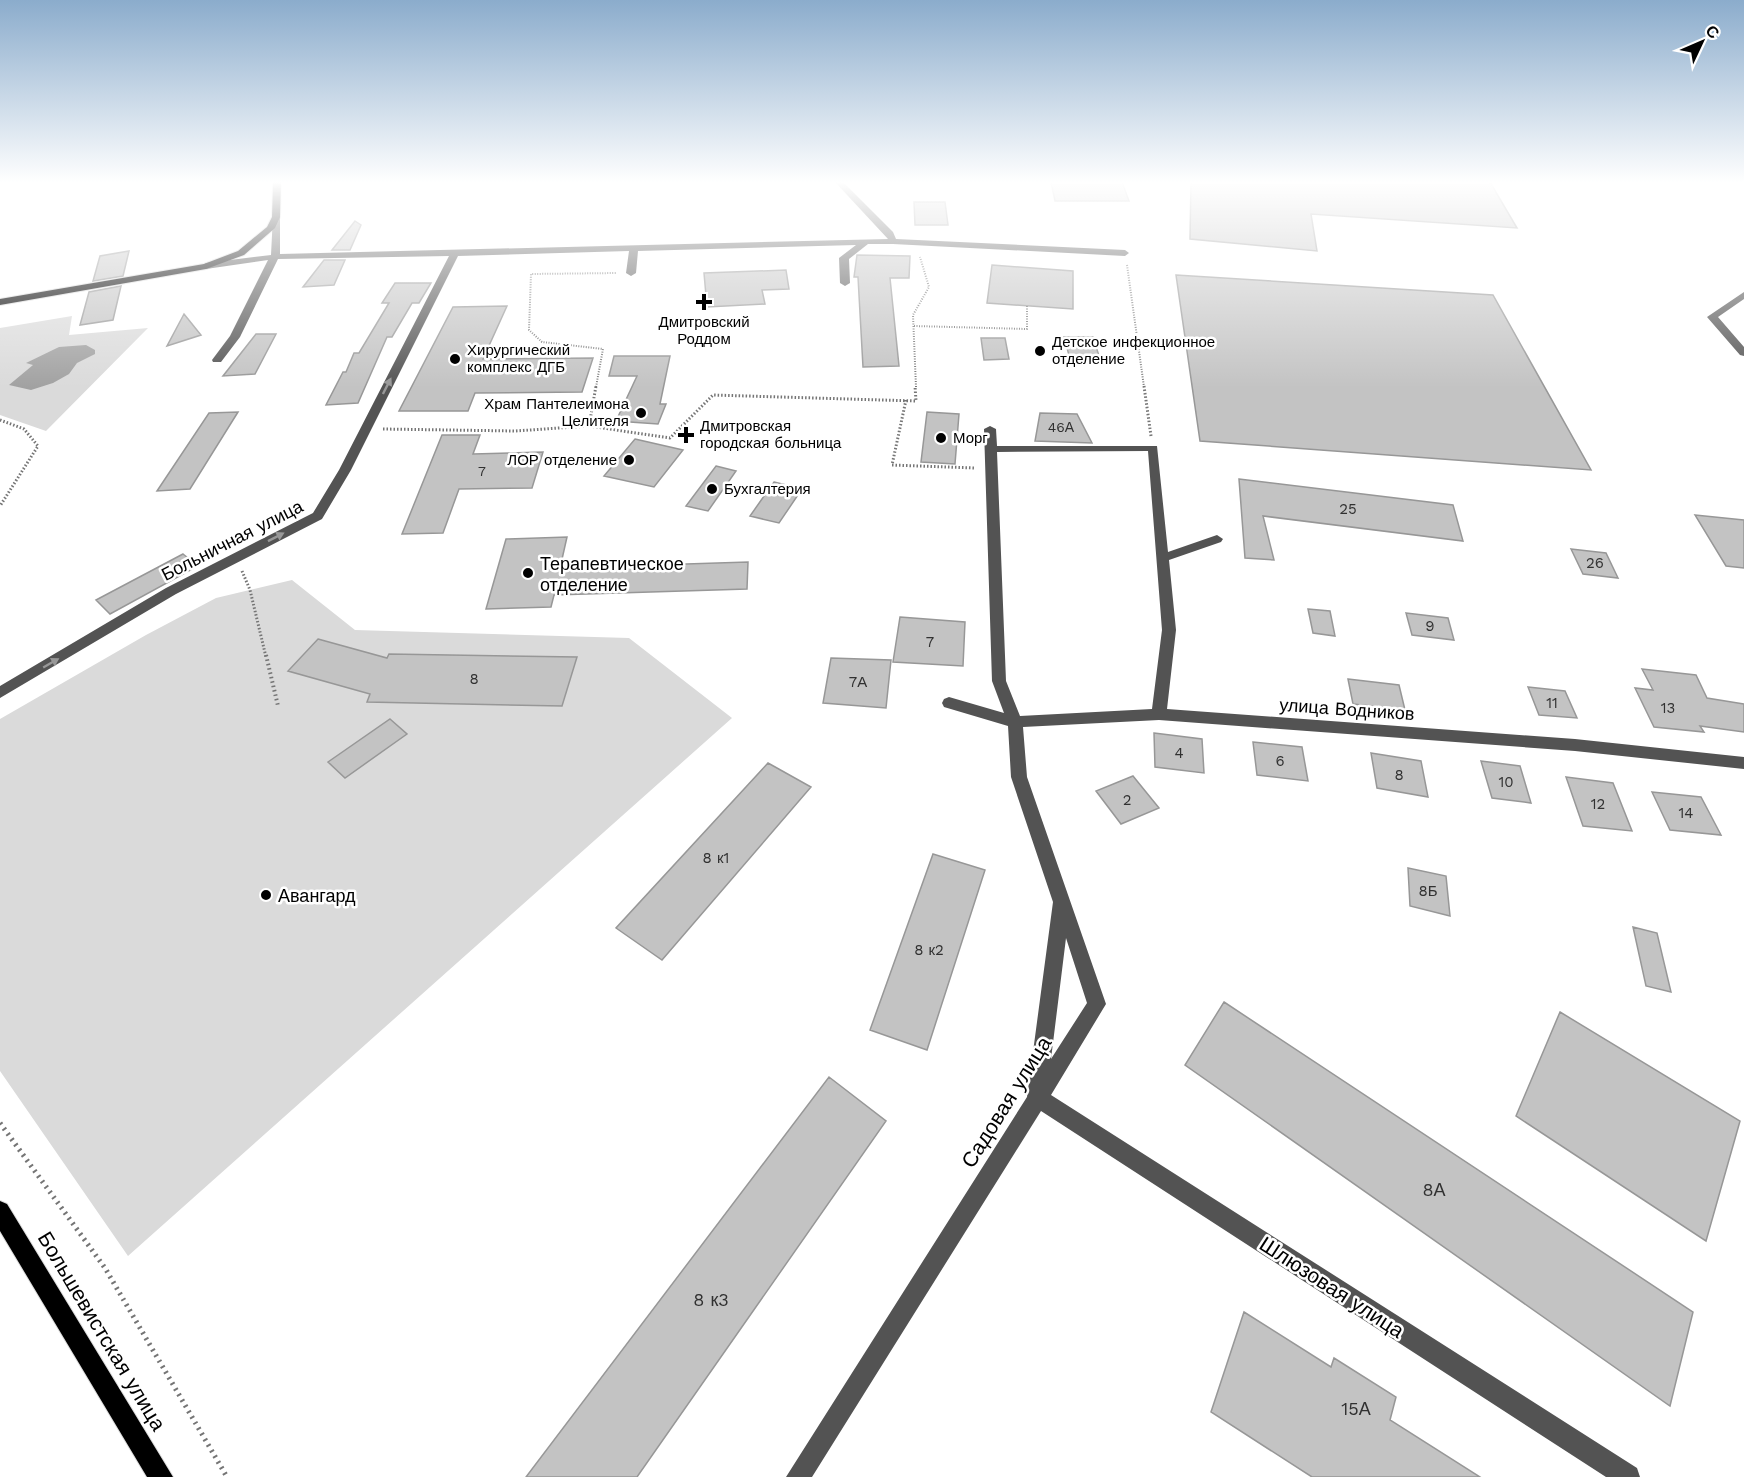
<svg xmlns="http://www.w3.org/2000/svg" width="1744" height="1477" viewBox="0 0 1744 1477" font-family="'Work Sans',sans-serif">
<style>
.green{fill:#dadada}
.water{fill:#a1a1a1}
.building{fill:#c3c3c3;stroke:#979797;stroke-width:1.5}
.lines{fill:none;stroke-linecap:round;stroke-linejoin:round}
.major-casing{stroke:#dbdbdb;stroke-width:2}
.path-far3{stroke:#757575;stroke-width:2;stroke-dasharray:1 1.5;stroke-linecap:butt}
.path-far2{stroke:#757575;stroke-width:3;stroke-dasharray:1.5 2;stroke-linecap:butt}
.path-far1{stroke:#757575;stroke-width:4;stroke-dasharray:1.5 3;stroke-linecap:butt}
.path{stroke:#757575;stroke-width:5;stroke-dasharray:2 4.5;stroke-linecap:butt}
.minor{fill:#535353;fill-rule:evenodd}
.major{fill:#000;fill-rule:evenodd}
.oneway{fill:#989898}
.poi-dot{fill:#000;stroke:#fff;stroke-width:2}
.labels{text-anchor:middle;dominant-baseline:central;stroke-width:5;stroke-linejoin:round;paint-order:stroke}
.far-number-label{font-size:14px;fill:#313131}
.far-poi-label{font-size:15px;fill:#000;stroke:#fff;text-anchor:start}
.number-label{font-size:15px;fill:#313131}
.street-label{font-size:18px;fill:#000;stroke:#fff}
.poi-label{font-size:18px;fill:#000;stroke:#fff;text-anchor:start}
.near-number-label{font-size:18px;fill:#313131}
.near-street-label{font-size:21px;fill:#000;stroke:#fff}
</style>
<rect width="100%" height="100%" fill="#fff"/>
<path class="green" d="M72 316 69 335 148 328 46 431 0 415V328Z
M292 580 355 630 629 638 732 718 128 1256 0 1071V719L146 635 216 598Z"/>
<path class="water" d="M86 345 95 350V354L77 363 69 374 53 383 31 390 9 385 33 365 26 363 59 347Z"/>
<path class="building" d="M1051 182H1122L1129 201H1055Z
M1191 182H1490L1517 228 1311 214 1317 251 1190 239Z
M914 202H945L948 225H915Z
M355 221 361 225 350 250H332Z
M129 251 123 276 93 281 100 256Z
M857 255 910 256 909 278H890L899 366 863 367 858 277H854Z
M324 260H345L334 285 303 287Z
M992 265 1073 271V309L987 303Z
M786 270 789 289 762 290 765 304 707 307 704 273Z
M1176 275 1493 295 1591 470 1200 441Z
M395 283H431L419 303H412L392 337H387L358 403 326 405 343 372H346L354 353H359L389 303H382Z
M121 286 113 320 80 325 89 292Z
M507 306 483 359 593 358 582 392 475 393 468 411H399L453 307Z
M184 314 201 335 167 346Z
M256 334H276L255 374 223 376Z
M1064 337H1093L1100 359H1070Z
M981 338H1005L1009 359 984 360Z
M614 356H670L660 404H666L658 424 616 421 637 376H609Z
M238 412 190 489 157 491 209 413Z
M927 412 959 414 955 464 921 462Z
M1040 413 1077 414 1092 443 1035 441Z
M442 435H480L473 454 543 452 532 488 459 489 443 533 402 534Z
M635 439 683 450 654 487 604 476Z
M716 466 736 471 708 511 686 506Z
M1239 479 1453 505 1463 541 1263 516 1274 560 1245 558Z
M774 482 802 489 779 523 750 516Z
M1695 515 1744 520V568L1726 566Z
M567 537 560 568 748 562 747 589 554 595 551 607 486 609 506 539Z
M1571 549 1606 553 1618 578 1583 574Z
M183 554 198 566 110 614 96 600Z
M1308 609 1330 611 1335 636 1313 633Z
M1406 613 1448 618 1454 640 1412 635Z
M900 617 965 622 963 666 893 662Z
M318 639 387 658 389 654 577 657 562 706 367 702 370 694 288 671Z
M831 658 891 660 886 708 823 703Z
M1642 669 1696 675 1707 698 1744 704V732L1700 726 1704 732 1654 727 1635 688 1653 690Z
M1348 679 1399 685 1405 710 1353 704Z
M1528 687 1565 691 1577 718 1539 715Z
M390 719 407 734 345 778 328 762Z
M1154 733 1202 739 1204 773 1155 767Z
M1253 742 1302 747 1308 781 1257 775Z
M1371 753 1421 761 1428 797 1377 788Z
M1481 761 1520 766 1531 803 1492 798Z
M768 763 811 787 662 960 616 928Z
M1133 776 1159 808 1121 824 1096 791Z
M1566 777 1613 783 1632 831 1583 826Z
M1652 792 1701 797 1721 835 1670 830Z
M933 854 985 870 927 1050 870 1030Z
M1408 868 1446 876 1450 916 1410 906Z
M1633 927 1657 933 1671 992 1646 986Z
M1224 1002 1693 1312 1670 1406 1185 1065Z
M1560 1012 1740 1121 1706 1241 1516 1116Z
M829 1077 886 1121 637 1477H526Z
M1244 1312 1331 1367 1334 1358 1396 1397 1390 1420 1480 1477H1312L1211 1412Z"/>
<g class="lines">
<g class="major-casing">
<path id="major" d="M273 182H281L280 217 275 228 244 255 206 269 0 305V299L204 264 238 251 267 227 272 217Z
M0 1201 7 1204 173 1477H147L0 1231Z"/>
</g>
<path class="path-far3" d="M1127 265 1144 387
M914 326 1027 329V305
M596 387 603 349 542 342 529 330 531 274 617 273
M916 387 913 315 929 287 920 257"/>
<path class="path-far2" d="M1144 386 1151 436
M906 400 892 465 975 468
M0 420 24 429 38 446 0 506
M589 426 596 386
M383 429 515 431 589 426 670 438 713 395 916 401 915 386
M242 571 250 590 266 657"/>
<path class="path-far1" d="M266 655 278 706"/>
<path class="path" d="M0 1123 105 1268 227 1477"/>
<path class="minor" d="M835 182H843L893 232 896 239 1125 250 1129 253 1125 256 893 244H868L849 259 850 283 845 286 840 283 839 258 856 245 638 251 636 273 631 276 626 273 629 251 458 256 351 470 322 519 176 594 0 698V686L166 588 313 513 339 470 449 256 278 259 240 337 221 362H213L212 360 230 336 268 260 206 269 201 266 206 263 271 255 273 215 280 217V254L888 239Z
M1744 292V299L1718 317 1744 347V356L1740 355 1707 317Z
M990 426 996 429 997 446H1157L1168 552 1217 535 1223 539 1221 542 1169 560 1176 630 1167 709 1575 739 1744 757V769L1575 751 1159 720 1023 727 1027 777 1106 1004 1051 1095 1637 1468 1640 1477H1606L1041 1111 812 1477H786L1027 1097 1053 902 1011 777 1008 726 944 707 942 703 944 699 949 697 1004 713 992 681 984 429ZM1148 451 1162 630 1152 709 1020 716 1006 681 997 452ZM1066 938 1087 1003 1051 1059Z"/>
<use href="#major" class="major"/>
</g>
<defs><path id="oneway-solid" d="M-6-.8H1V-3.2L6.5 0L1 3.2V.8H-6Z" transform="scale(1.5)"/></defs>
<g class="oneway">
<use href="#oneway-solid" transform="translate(387 386) rotate(-63)"/>
<use href="#oneway-solid" transform="translate(276 537) rotate(-27)"/>
<use href="#oneway-solid" transform="translate(51 663) rotate(-30)"/>
</g>
<linearGradient id="sky" x2="0" y2="1"><stop stop-color="#8baccc"/><stop offset="0.47" stop-color="#fff"/><stop offset="1" stop-color="#fff" stop-opacity="0"/></linearGradient>
<rect width="1744" height="388" fill="url(#sky)"/>
<g class="poi-dot">
<path d="M701 293h6v6h6v6h-6v6h-6v-6h-6v-6h6z"/>
<circle cx="1040" cy="351" r="6"/>
<circle cx="455" cy="359" r="6"/>
<circle cx="641" cy="413" r="6"/>
<path d="M683 426h6v6h6v6h-6v6h-6v-6h-6v-6h6z"/>
<circle cx="941" cy="438" r="6"/>
<circle cx="629" cy="460" r="6"/>
<circle cx="712" cy="489" r="6"/>
<circle cx="528" cy="573" r="6"/>
<circle cx="266" cy="895" r="6"/>
</g>
<g class="labels">
<g class="far-number-label">
<text x="1061" y="427">46А</text>
<text x="482" y="471">7</text>
</g>
<g class="far-poi-label">
<text x="704" y="322" text-anchor="middle">Дмитровский<tspan x="704" dy="17">Роддом</tspan></text>
<text x="1052" y="342">Детское инфекционное<tspan x="1052" dy="17">отделение</tspan></text>
<text x="467" y="350">Хирургический<tspan x="467" dy="17">комплекс ДГБ</tspan></text>
<text x="629" y="404" text-anchor="end">Храм Пантелеимона<tspan x="629" dy="17">Целителя</tspan></text>
<text x="700" y="426">Дмитровская<tspan x="700" dy="17">городская больница</tspan></text>
<text x="953" y="438">Морг</text>
<text x="617" y="460" text-anchor="end">ЛОР отделение</text>
<text x="724" y="489">Бухгалтерия</text>
</g>
<g class="number-label">
<text x="1348" y="509">25</text>
<text x="1595" y="563">26</text>
<text x="1430" y="626">9</text>
<text x="930" y="642">7</text>
<text x="474" y="679">8</text>
<text x="858" y="682">7А</text>
<text x="1552" y="703">11</text>
<text x="1668" y="708">13</text>
<text x="1179" y="753">4</text>
<text x="1280" y="761">6</text>
<text x="1399" y="775">8</text>
<text x="1506" y="782">10</text>
<text x="1127" y="800">2</text>
<text x="1598" y="804">12</text>
<text x="1686" y="813">14</text>
<text x="716" y="858">8 к1</text>
<text x="1428" y="891">8Б</text>
<text x="929" y="950">8 к2</text>
</g>
<g class="street-label">
<text transform="translate(232 540) rotate(-27)">Больничная улица</text>
<text transform="translate(1347 709) rotate(4)">улица Водников</text>
</g>
<g class="poi-label">
<text x="540" y="563">Терапевтическое<tspan x="540" dy="21">отделение</tspan></text>
<text x="278" y="895">Авангард</text>
</g>
<g class="near-number-label">
<text x="1434" y="1189">8А</text>
<text x="711" y="1299">8 к3</text>
<text x="1356" y="1408">15А</text>
</g>
<g class="near-street-label">
<text transform="translate(1006 1102) rotate(-58)">Садовая улица</text>
<text transform="translate(1332 1287) rotate(33)">Шлюзовая улица</text>
<text transform="translate(102 1331) rotate(59)">Большевистская улица</text>
</g>
</g>
<g transform="translate(1702 42) rotate(46)" stroke="#ffffff" stroke-width="4.5" paint-order="stroke">
<path d="M0-4.5L10 22L0 15L-10 22Z" fill="#000000"/>
<text y="-9" font-size="16" font-weight="bold" text-anchor="middle" fill="#000000">С</text>
</g>
</svg>
